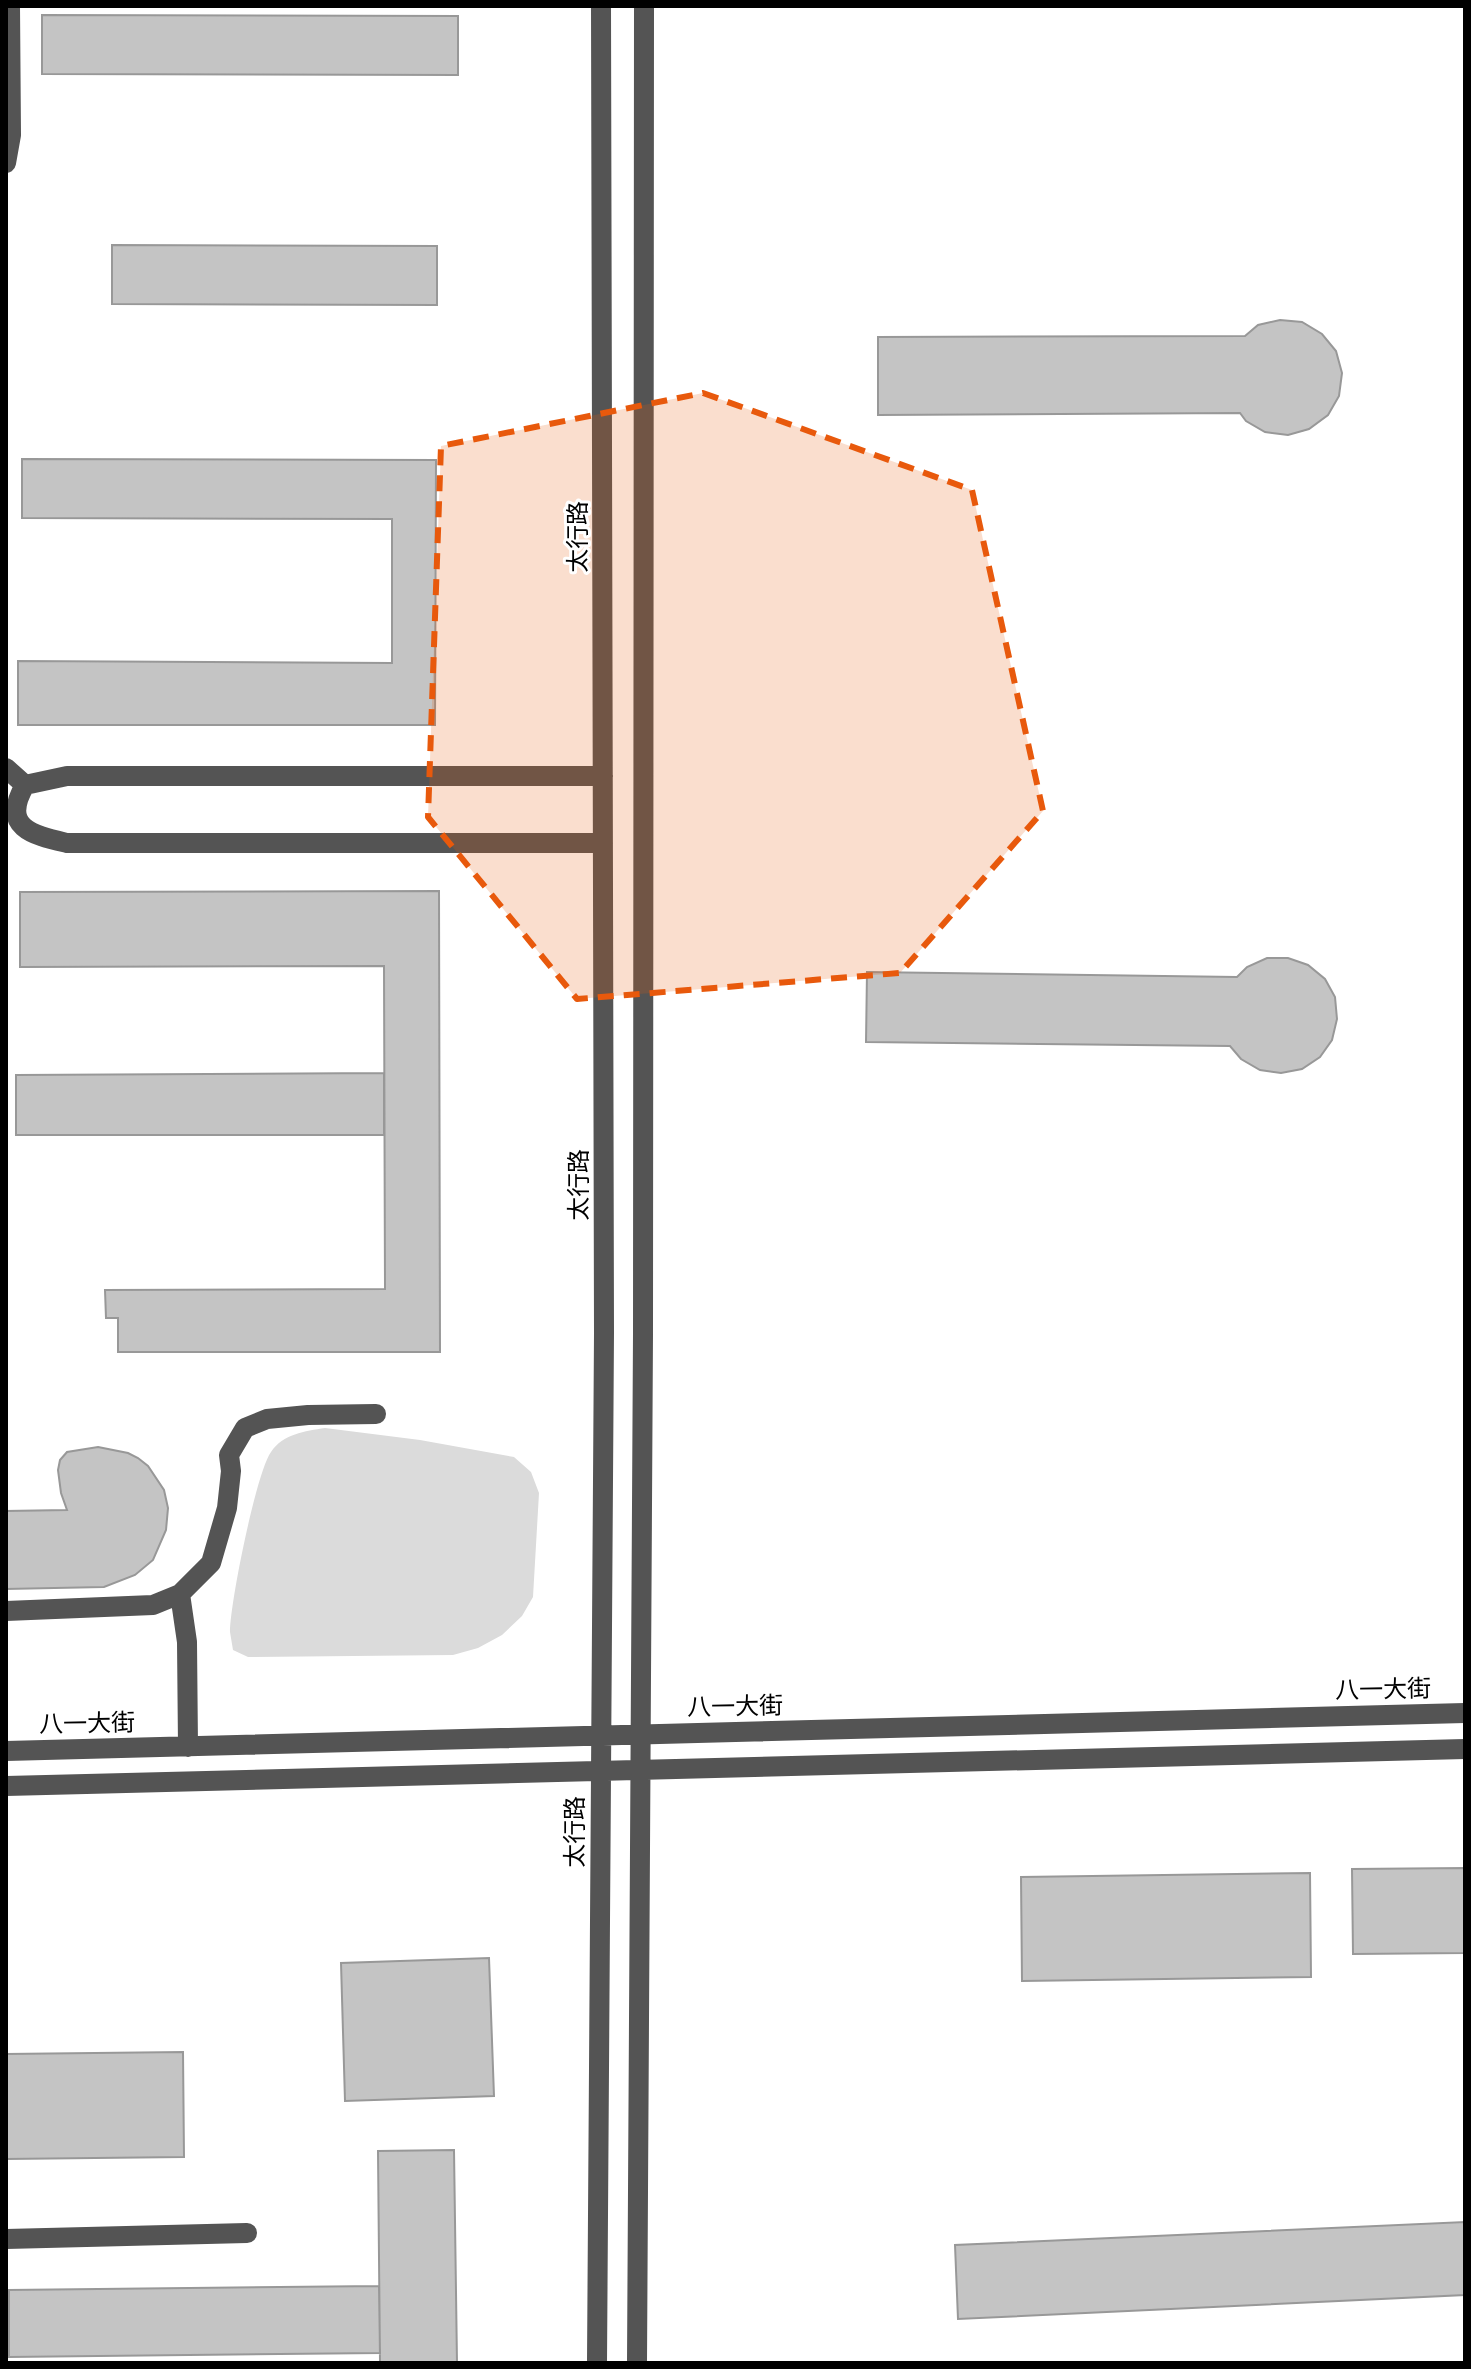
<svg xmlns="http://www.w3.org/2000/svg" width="1471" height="2369" viewBox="0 0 1471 2369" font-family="Arial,'Noto Sans SC',sans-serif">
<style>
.green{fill:#dbdbdb}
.building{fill:#c4c4c4;stroke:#989898;stroke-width:2}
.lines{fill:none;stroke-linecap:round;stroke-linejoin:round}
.minor{stroke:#545454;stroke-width:20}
.marked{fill:#e8590c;fill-opacity:0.2;stroke:#e8590c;stroke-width:6;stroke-dasharray:16 10;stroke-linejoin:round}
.labels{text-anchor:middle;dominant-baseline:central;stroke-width:6;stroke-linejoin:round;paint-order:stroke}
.street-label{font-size:24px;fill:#000;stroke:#fff}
</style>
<rect width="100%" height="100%" fill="#fff"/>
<path class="green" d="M325 1428 420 1440 514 1457 531 1472 539 1493 533 1597 522 1616 502 1635 478 1648 453 1655 248 1657 233 1650C232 1644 231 1638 230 1632 230 1604 256 1473 271 1452 283 1434 305 1431 325 1428Z"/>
<path class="building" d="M42 15 458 16V75L42 74Z
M112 245 437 246V305L112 304Z
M1280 320 1302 322 1322 334 1336 351 1342 373 1339 396 1328 415 1309 429 1288 435 1265 432 1246 421 1240 413 878 415V337L1245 336 1258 325Z
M22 459 436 460 435 725H18V661L392 663V519L22 518Z
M439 891 440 1352H118V1318H106L105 1290 385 1289 384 966 20 967V892Z
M1267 958H1288L1308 965 1325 979 1335 997 1337 1019 1332 1040 1320 1057 1302 1069 1281 1073 1260 1070 1241 1059 1230 1046 866 1042 867 972 1237 977 1247 967Z
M384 1073V1135H16V1075Z
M98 1447 128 1453 138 1458 148 1466 164 1490 168 1508 166 1530 153 1560 135 1575 104 1587 6 1589V1511L67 1510 61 1493 58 1470 60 1460 67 1452Z
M1465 1868V1953L1353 1954 1352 1869Z
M1310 1873 1311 1977 1022 1981 1021 1877Z
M489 1958 494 2096 345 2101 341 1963Z
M183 2052 184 2157 6 2159V2054Z
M454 2150 457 2363H380L378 2151Z
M1465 2222V2295L958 2319 955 2245Z
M379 2286 380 2353 9 2357V2290Z"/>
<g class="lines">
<path class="minor" d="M6 163 11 135 10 6
M6 768 25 785
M603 776H67L25 785C0 828 33 835 67 843H603
M180 1594 187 1642 188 1747
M6 1611 153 1605 180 1594 211 1563 227 1508 231 1471 229 1455 245 1428 267 1419 308 1415 376 1414
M6 1751 1465 1713
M6 1786 1465 1749
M6 2239 247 2233
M597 2363 604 1333 601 6
M637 2363 643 1334 644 6"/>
</g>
<path class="marked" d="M703 393 972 490 1043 811 900 973 577 999 428 817 441 446Z"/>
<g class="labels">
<g class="street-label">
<text transform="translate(577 537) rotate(-90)">太行路</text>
<text transform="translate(578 1185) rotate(-90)">太行路</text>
<text transform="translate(1383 1689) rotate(-1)">八一大街</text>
<text transform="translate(735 1706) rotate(-1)">八一大街</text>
<text transform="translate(87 1723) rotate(-1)">八一大街</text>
<text transform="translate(574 1832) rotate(-90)">太行路</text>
</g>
</g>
<rect width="1471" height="2369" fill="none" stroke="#000000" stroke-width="16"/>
</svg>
